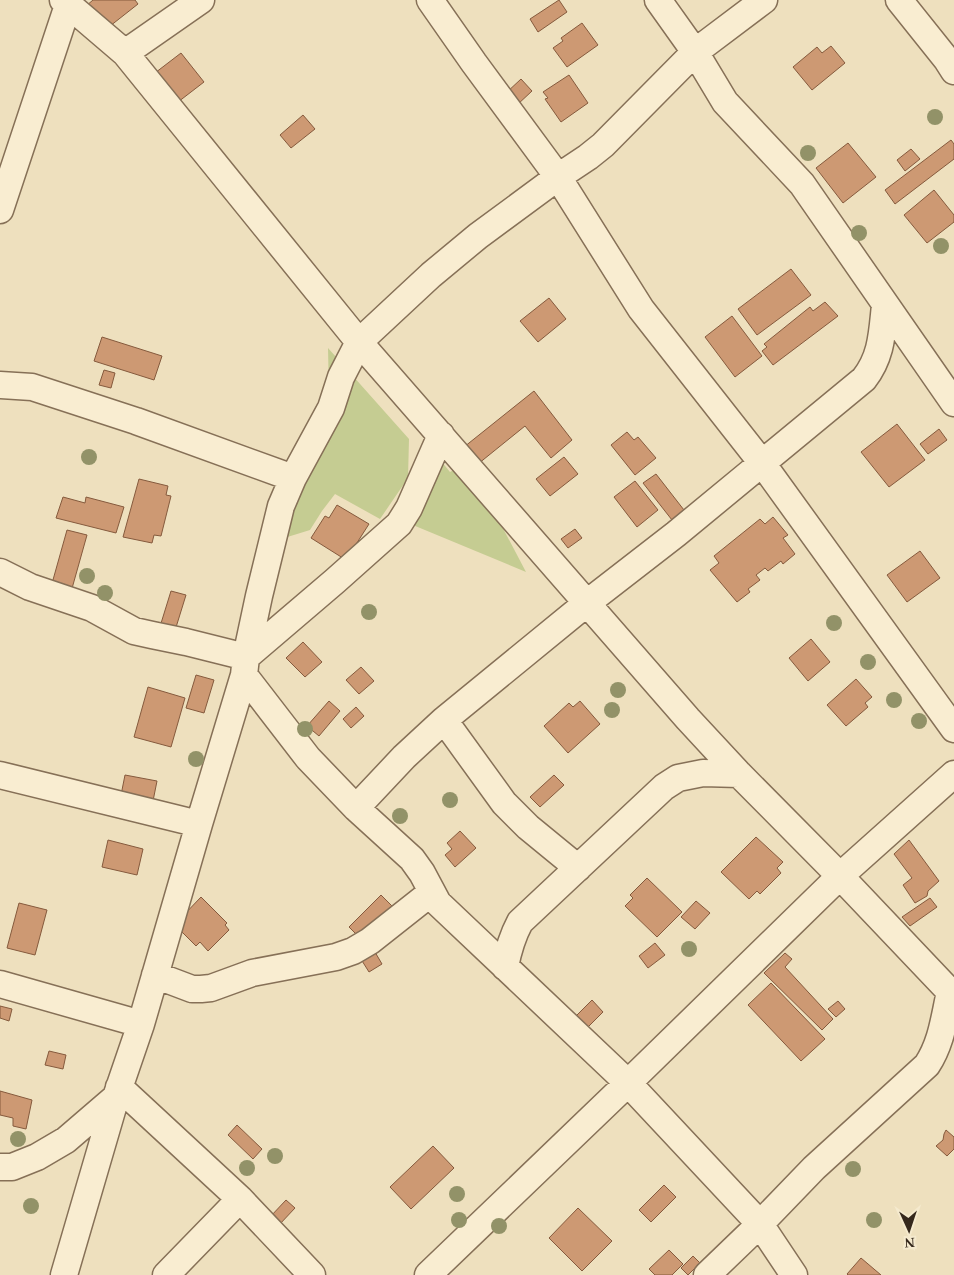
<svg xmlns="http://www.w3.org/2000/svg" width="954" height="1275" viewBox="0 0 954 1275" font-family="Georgia,serif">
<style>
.green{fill:#c5cc92}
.building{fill:#cd9973;stroke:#855a3d}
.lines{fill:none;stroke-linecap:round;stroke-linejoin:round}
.minor-casing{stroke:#867057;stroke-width:29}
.minor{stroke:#f9edd1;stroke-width:26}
.tree{fill:#929268}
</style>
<rect width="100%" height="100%" fill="#eee0be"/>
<path class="green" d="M328 348 409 439 408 478 380 519 335 494 322 511 310 530 268 543 329 394Z
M441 461 450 472 457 468 497 517 526 572 408 523Z"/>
<path class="building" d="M93 0H135L138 4 105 30 86 6Z
M559 0 567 12 538 32 530 19Z
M582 23 598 45 567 67 553 48 563 41 561 38Z
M831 46 845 63 812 90 793 67 817 47 822 53Z
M181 53 204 82 178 102 151 76Z
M569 75 588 103 561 122 545 99 548 98 543 92Z
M521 79 532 91 517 105 506 93Z
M303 115 315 129 291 148 280 135Z
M951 140 954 144V159L895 204 885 190Z
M848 143 876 177 843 203 816 168Z
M911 149 920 159 905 171 897 160Z
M934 190 954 215V222L927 243 904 215Z
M791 269 811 295 757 335 738 309Z
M549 298 566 319 538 342 520 321Z
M825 302 838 316 773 365 762 351 767 347 764 344 810 307 813 311Z
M732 316 762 356 735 377 705 337Z
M102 337 162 356 154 380 94 361Z
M104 370 115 373 111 388 99 385Z
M534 391 572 440 551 458 525 426 473 468 459 451Z
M897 424 925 460 889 487 861 452Z
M939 429 947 440 928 454 920 444Z
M627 432 634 440 638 437 656 458 635 475 611 445Z
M564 457 578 474 550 496 536 479Z
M656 474 684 510 672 520 643 483Z
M139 479 168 486 166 495 171 496 161 536 154 535 152 543 123 537Z
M635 481 658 510 637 527 614 497Z
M63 497 85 503 86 497 124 507 116 533 56 518Z
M337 505 369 524 346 560 311 538 325 516 329 518Z
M773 517 788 535 783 538 795 554 783 564 781 561 768 571 765 568 756 575 760 580 748 589 750 592 737 602 710 570 719 563 714 556 760 519 765 524Z
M575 529 582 538 568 548 561 539Z
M67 530 87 535 71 592 51 587Z
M920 551 940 578 907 602 887 575Z
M171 591 186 595 173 637 158 633Z
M811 639 830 662 808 681 789 658Z
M303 642 322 662 305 677 286 658Z
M361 667 374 681 359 694 346 680Z
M196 675 214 680 204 713 186 708Z
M856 679 872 697 865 703 868 707 846 726 827 705Z
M148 687 185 698 171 747 134 737Z
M329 701 340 711 319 736 307 726Z
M580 701 600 724 568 753 544 726 569 703 573 707Z
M356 707 364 716 351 728 343 719Z
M125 775 157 781 153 801 121 795Z
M554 775 564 785 540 807 530 797Z
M460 831 476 848 455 867 445 855 452 849 447 843Z
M756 837 783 862 777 868 781 873 760 894 757 891 749 899 721 872Z
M108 840 143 849 137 875 102 867Z
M909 840 939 881 928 891 927 896 915 903 903 885 912 878 894 854Z
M647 878 682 912 657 937 625 906 633 898 630 895Z
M381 895 397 911 365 943 349 927Z
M201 897 227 923 225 925 229 930 208 951 200 942 196 946 179 929 185 923 180 919Z
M930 898 937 907 910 926 902 917Z
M696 901 710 913 695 929 681 917Z
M19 903 47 910 35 955 7 948Z
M655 943 665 955 648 968 639 956Z
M372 947 382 964 369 972 359 956Z
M785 953 792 959 785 967 833 1019 822 1030 764 973Z
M771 983 825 1039 801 1061 748 1005Z
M592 1000 603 1012 587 1028 568 1024Z
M838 1001 845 1009 836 1017 828 1009Z
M0 1006 12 1009 9 1021 0 1018Z
M49 1051 66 1055 63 1069 45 1065Z
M0 1091 32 1100 26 1129 13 1126V1118L0 1115Z
M237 1125 262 1149 253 1159 228 1135Z
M946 1130 954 1137V1149L947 1156 936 1146 943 1140 944 1134Z
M433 1146 454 1168 411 1209 390 1187Z
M664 1185 676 1197 651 1222 639 1210Z
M286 1200 295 1208 279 1225 270 1217Z
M578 1208 612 1241 582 1271 549 1238Z
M669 1250 683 1264 672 1275H655L649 1269Z
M693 1256 700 1263 688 1275 681 1268Z
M861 1258 881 1275H848L847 1274Z"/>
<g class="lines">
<g class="minor-casing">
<path id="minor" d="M63 0 125 53 359 342 688 719 739 774 840 876 954 996
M430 0 474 63 558 177 641 309 762 463 954 729
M658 0 695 52 725 102 802 184 954 403
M899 0 947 60 954 71
M125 53 201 0
M0 210 68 5
M0 385 32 387 136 421 293 478
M0 572 30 587 92 608 134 631 152 635 186 642 246 657 335 581 399 524 409 508 441 435
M244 675 308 758 356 808 412 859 422 873 438 903 628 1083 760 1224 794 1275
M444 720 504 803 528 827 578 868
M0 775 199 824
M356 808 404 757 444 720 587 603 676 534 864 379C882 356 882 333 885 305
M505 967C508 951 512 937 520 922L664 787 678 778 703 773 739 774
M155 975 192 989H201L211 988 252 973 336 957 353 951 370 941 432 892
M0 984 141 1024
M119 1087 240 1199 312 1275
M0 1167H12L37 1157 66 1140 116 1097
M64 1275 116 1097 141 1024 199 824 244 675 246 657 259 596 281 506 293 478 331 408 341 377 359 342 431 275 478 236 558 177 588 157 603 145 695 52 764 0
M166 1275 240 1199
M428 1275 628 1083 840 876 954 774
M707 1275 760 1224 814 1168 927 1065C942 1042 944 1018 950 992"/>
</g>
<use href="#minor" class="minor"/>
</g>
<g class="tree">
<circle cx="935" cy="117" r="8"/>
<circle cx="808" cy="153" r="8"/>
<circle cx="859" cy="233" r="8"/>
<circle cx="941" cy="246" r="8"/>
<circle cx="89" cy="457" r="8"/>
<circle cx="87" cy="576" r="8"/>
<circle cx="105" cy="593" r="8"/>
<circle cx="369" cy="612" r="8"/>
<circle cx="834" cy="623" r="8"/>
<circle cx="868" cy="662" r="8"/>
<circle cx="618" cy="690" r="8"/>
<circle cx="894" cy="700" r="8"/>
<circle cx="612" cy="710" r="8"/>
<circle cx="919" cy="721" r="8"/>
<circle cx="305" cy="729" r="8"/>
<circle cx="196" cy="759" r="8"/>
<circle cx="450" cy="800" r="8"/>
<circle cx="400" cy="816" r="8"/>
<circle cx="689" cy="949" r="8"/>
<circle cx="18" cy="1139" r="8"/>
<circle cx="275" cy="1156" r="8"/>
<circle cx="247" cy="1168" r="8"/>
<circle cx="853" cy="1169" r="8"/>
<circle cx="457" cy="1194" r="8"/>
<circle cx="31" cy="1206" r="8"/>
<circle cx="459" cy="1220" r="8"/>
<circle cx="874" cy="1220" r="8"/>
<circle cx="499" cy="1226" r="8"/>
</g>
<g transform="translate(909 1230) rotate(177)" stroke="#f5eace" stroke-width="4" paint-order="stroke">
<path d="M0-4L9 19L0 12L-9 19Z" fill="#35281c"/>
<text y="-8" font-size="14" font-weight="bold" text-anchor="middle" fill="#35281c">N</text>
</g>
</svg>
